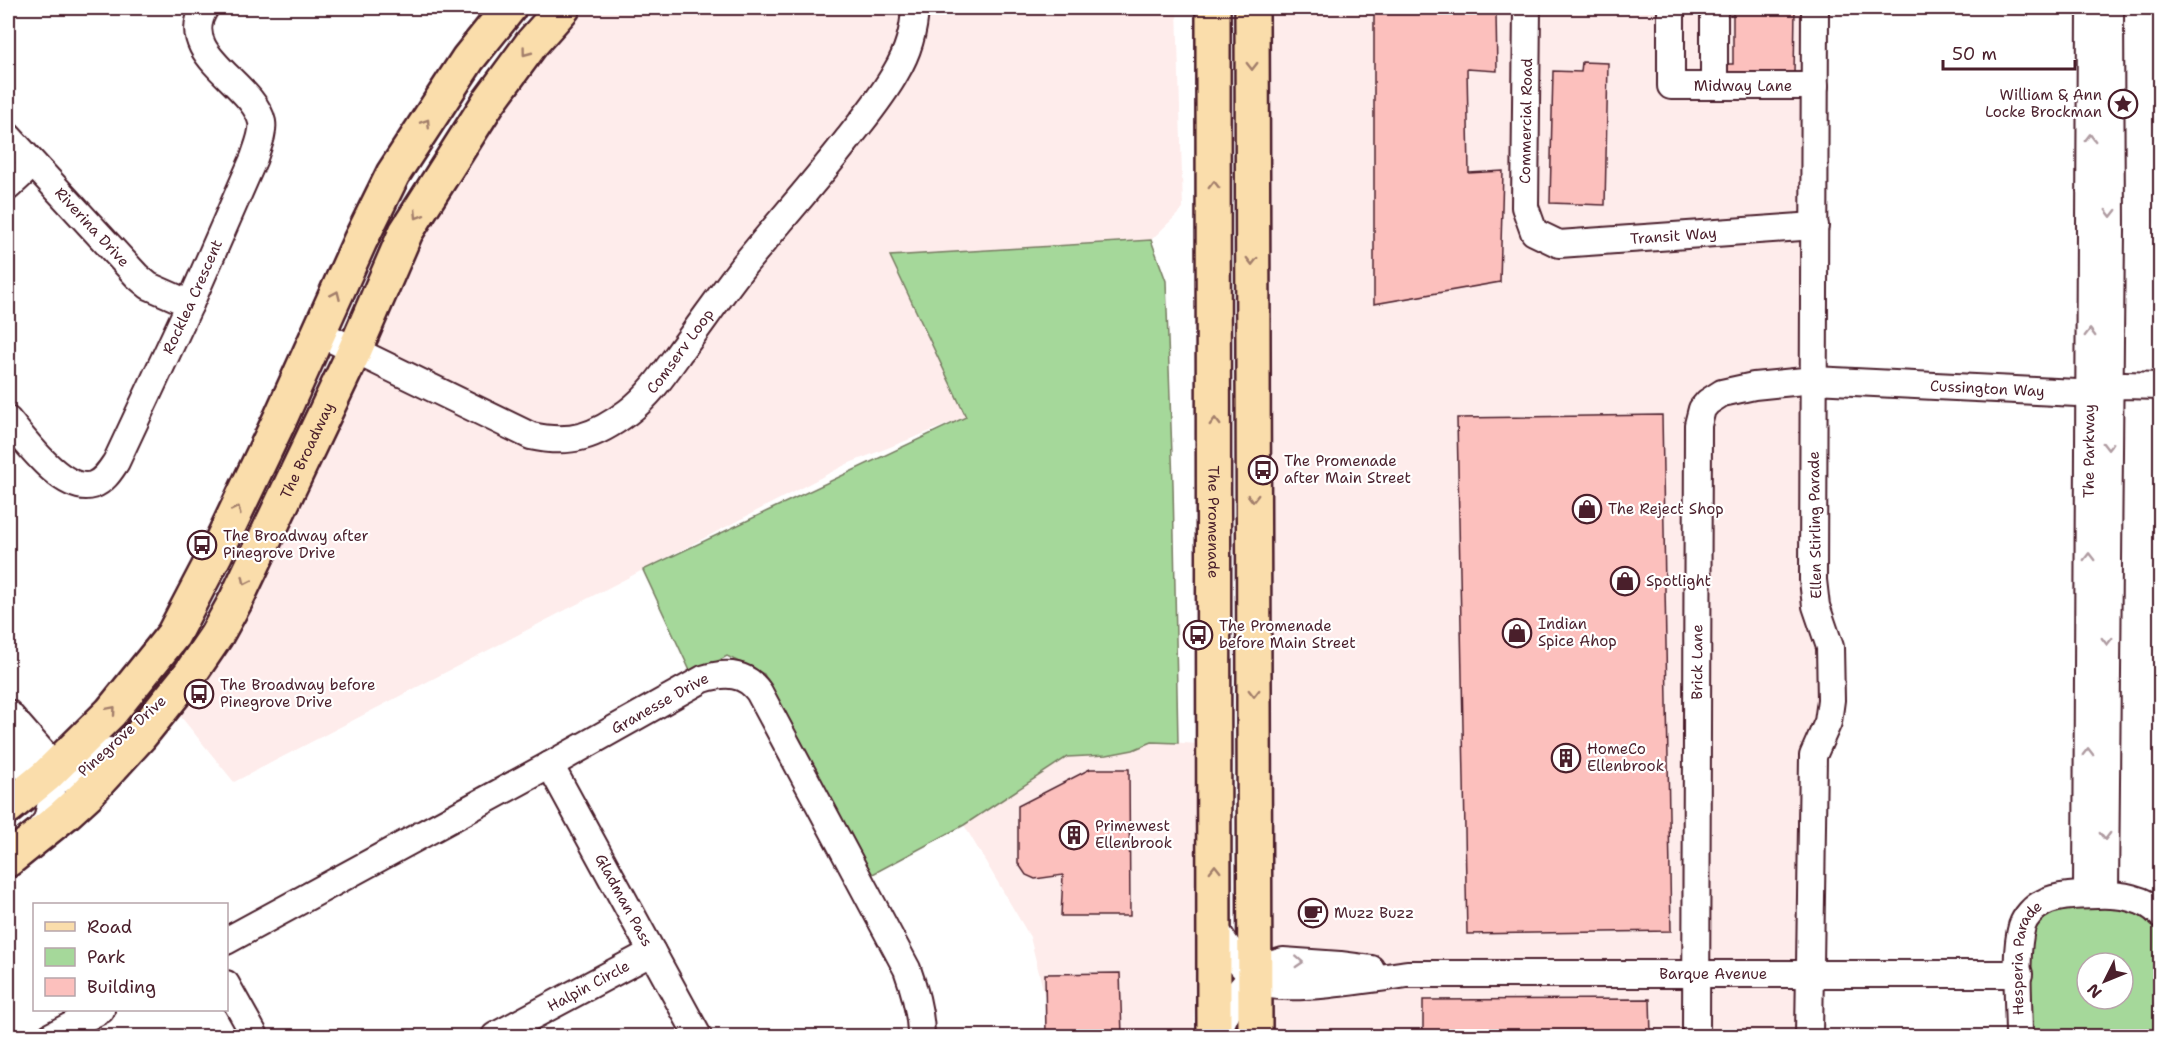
<svg xmlns="http://www.w3.org/2000/svg" width="2168" height="1044" viewBox="0 0 2168 1044" font-family="'Shantell Sans',sans-serif">
<style>
.built{fill:#feeceb}
.green{fill:#a5d89a;stroke:#787c62;stroke-width:1.5;fill-rule:evenodd}
.building{fill:#fcc0bd;stroke:#4a1f2b;stroke-width:1.5}
.lines{fill:none;stroke-linecap:round;stroke-linejoin:round}
.minor-casing{stroke:#4a1f2b;stroke-width:30}
.major-casing{stroke:#4a1f2b;stroke-width:38}
.minor{stroke:#fff;stroke-width:26}
.major{stroke:#faddab;stroke-width:33}
.oneway{stroke:#a27e6b}
.oneway2{stroke:#ae9aa0}
.labels{text-anchor:middle;dominant-baseline:central;stroke-width:4.5;stroke-linejoin:round;paint-order:stroke}
.street-label{font-size:15px;fill:#4a1f2b;stroke:#fff}
.poi-label{font-size:15px;fill:#4a1f2b;stroke:#fff;text-anchor:start}
</style>
<rect width="100%" height="100%" fill="#fff"/>
<filter id="ink" filterUnits="userSpaceOnUse"><feTurbulence type="fractalNoise" baseFrequency=".0167" numOctaves="2"/><feDisplacementMap in="SourceGraphic" scale="12" xChannelSelector="R" yChannelSelector="G"/><feConvolveMatrix kernelMatrix="1 2 1 2 8 2 1 2 1" color-interpolation-filters="sRGB"/></filter>
<g filter="url(#ink)">
<path class="built" d="M553 8H1177L1183 209 1151 240 890 256 966 417 847 464 234 782 177 712 397 279Z
M1252 8H1815L1828 722 1809 1036H1255Z
M1155 741 1198 744 1194 1036H1045V997L1030 937 964 825 1067 757 1107 755 1133 750Z"/>
<path class="green" d="M1151 240 1166 281 1173 485 1178 743 1152 742 1133 750 1107 755 1067 757 964 825 871 875 764 674 727 656 692 675 643 570 966 417 890 256Z
M2058 898 2160 914V1036H2019V946ZM2087 963H2123V999H2087Z"/>
<path class="building" d="M1374 8H1478V13H1496L1497 71 1467 69 1469 173 1503 171 1500 282 1374 304Z
M1733 8H1795L1794 75 1724 73V64H1733Z
M1582 62 1608 63 1605 205 1550 203 1553 71 1581 72Z
M1662 415 1671 931 1467 934 1457 418Z
M1090 769H1129L1130 916H1061L1063 875 1035 879 1026 875 1018 863V806Z
M1120 973 1122 1036H1046L1045 974Z
M1650 999 1651 1036H1423V1000Z"/>
<g class="lines">
<g class="minor-casing">
<g id="minor">
<path id="s1" d="M1527 8 1525 207 1534 232 1559 244 1815 226"/>
<path id="s2" d="M1671 8V86H1815"/>
<path d="M1714 86V8"/>
<path id="s3" d="M8 136 137 276 149 286 190 304"/>
<path d="M8 187 33 164"/>
<path id="s4" d="M319 333 531 436C571 445 596 436 628 412 649 396 664 374 679 353 701 324 721 294 744 265 778 223 815 182 848 139 865 117 883 96 896 72 908 52 914 31 915 8"/>
<path id="s5" d="M8 420C25 440 63 494 93 485 104 481 110 471 116 462L190 304 254 158C257 148 264 133 262 122 253 82 175 55 205 8"/>
<path d="M8 713 43 753 52 799 47 820 35 835"/>
<path d="M8 746 29 772 73 780 88 770 109 751"/>
<path id="s6" d="M550 765 698 1036"/>
<path d="M2105 894 2111 230 2110 8"/>
<path id="s7" d="M2087 895 2091 8"/>
<path id="s8" d="M1215 928C1227 947 1242 972 1264 983 1285 993 1380 978 1407 974H2019"/>
<path id="s9" d="M226 941 550 765 703 679C725 672 745 672 759 692L907 969C915 991 921 1013 921 1036"/>
<path d="M226 984 255 1036"/>
<path d="M1217 1035C1229 1002 1247 970 1283 961L1340 965 1371 969"/>
<path d="M51 1036 101 1010"/>
<path id="s10" d="M495 1036 652 952"/>
<path id="s11" d="M1696 1036 1698 425 1702 409 1708 402 1722 393 1754 386 1814 380 2077 393 2124 385 2160 386"/>
<path d="M1809 1036 1813 756 1828 722 1831 700 1830 647 1816 606 1813 580 1815 8"/>
<path id="s12" d="M2019 1036C2019 1006 2014 954 2022 926 2025 917 2034 907 2043 903 2057 895 2081 895 2097 895 2119 894 2146 898 2160 914"/>
</g>
</g>
<g class="major-casing">
<g id="major">
<path id="s13" d="M1213 8 1214 1036"/>
<path d="M1252 8 1255 1036"/>
<path d="M8 807 46 776 111 712 173 635 216 553 280 419 360 241 393 174 468 59 509 8"/>
<path id="s14" d="M8 860 64 815 87 794 140 736 190 674 216 636 236 600 354 352 406 232 488 103 532 43 563 8"/>
</g>
</g>
<use href="#minor" class="minor"/>
<use href="#major" class="major"/>
</g>
<defs><path id="oneway-chevron" d="M-2-3.5L2.5 0L-2 3.5" fill="none" stroke-width="1.6" stroke-linecap="round" stroke-linejoin="round" transform="scale(1.5)"/></defs>
<g class="oneway">
<use href="#oneway-chevron" transform="translate(526 52) rotate(127)"/>
<use href="#oneway-chevron" transform="translate(1252 66) rotate(90)"/>
<use href="#oneway-chevron" transform="translate(426 123) rotate(-57)"/>
<use href="#oneway-chevron" transform="translate(1214 185) rotate(-90)"/>
<use href="#oneway-chevron" transform="translate(418 215) rotate(122)"/>
<use href="#oneway-chevron" transform="translate(1252 261) rotate(90)"/>
<use href="#oneway-chevron" transform="translate(336 295) rotate(-66)"/>
<use href="#oneway-chevron" transform="translate(1215 422) rotate(-90)"/>
<use href="#oneway-chevron" transform="translate(1253 498) rotate(90)"/>
<use href="#oneway-chevron" transform="translate(237 510) rotate(-64)"/>
<use href="#oneway-chevron" transform="translate(246 581) rotate(115)"/>
<use href="#oneway-chevron" transform="translate(1254 693) rotate(90)"/>
<use href="#oneway-chevron" transform="translate(112 710) rotate(-49)"/>
<use href="#oneway-chevron" transform="translate(1215 869) rotate(-90)"/>
</g>
<g class="oneway2">
<use href="#oneway-chevron" transform="translate(2090 138) rotate(-90)"/>
<use href="#oneway-chevron" transform="translate(2111 213) rotate(90)"/>
<use href="#oneway-chevron" transform="translate(2090 333) rotate(-90)"/>
<use href="#oneway-chevron" transform="translate(2108 446) rotate(90)"/>
<use href="#oneway-chevron" transform="translate(2089 557) rotate(-90)"/>
<use href="#oneway-chevron" transform="translate(2107 641) rotate(90)"/>
<use href="#oneway-chevron" transform="translate(2088 752) rotate(-90)"/>
<use href="#oneway-chevron" transform="translate(2105 836) rotate(90)"/>
<use href="#oneway-chevron" transform="translate(1299 962) rotate(3)"/>
</g>
</g>
<defs>
<g id="sight-ring" transform="scale(1.5)"><circle r="9.5" fill="#fff" stroke="#4a1f2b" stroke-width="1.5"/><path d="M0-6L1.8-2.2L6-1.7L2.9 1.2L3.7 5.4L0 3.3L-3.7 5.4L-2.9 1.2L-6-1.7L-1.8-2.2Z" fill="#4a1f2b"/></g>
<g id="bus-ring" transform="scale(1.5)"><circle r="9.5" fill="#fff" stroke="#4a1f2b" stroke-width="1.5"/><path d="M-5-6H5V4H4V6H2V4H-2V6H-4V4H-5ZM-3.5-4V0h7V-4ZM-3.5 1.2v1.5H-2V1.2ZM2 1.2v1.5H3.5V1.2Z" fill="#4a1f2b"/></g>
<g id="shop-ring" transform="scale(1.5)"><circle r="9.5" fill="#fff" stroke="#4a1f2b" stroke-width="1.5"/><path d="M-5-2.5h2.3a2.7 3.5 0 0 1 5.4 0H5L5.5 6h-11ZM-1.5-2.5h3a1.5 2.3 0 0 0-3 0Z" fill="#4a1f2b"/></g>
<g id="building-ring" transform="scale(1.5)"><circle r="9.5" fill="#fff" stroke="#4a1f2b" stroke-width="1.5"/><path d="M-4-6H4V6H1V3H-1V6H-4ZM-2.5-4.3h1.7v1.8h-1.7ZM.8-4.3h1.7v1.8H.8ZM-2.5-1h1.7V.8h-1.7ZM.8-1h1.7V.8H.8Z" fill="#4a1f2b"/></g>
<g id="cafe-ring" transform="scale(1.5)"><circle r="9.5" fill="#fff" stroke="#4a1f2b" stroke-width="1.5"/><path d="M-5.5-4.5H6V0H3Q3 3.5 0 3.5H-2.5Q-5.5 3.5-5.5 0ZM3-3.2v2h1.7v-2ZM-6 4.5H4V6H-6Z" fill="#4a1f2b"/></g>
</defs>
<g fill-rule="evenodd">
<use href="#sight-ring" x="2123" y="104"/>
<use href="#bus-ring" x="1263" y="470"/>
<use href="#shop-ring" x="1587" y="509"/>
<use href="#bus-ring" x="202" y="545"/>
<use href="#shop-ring" x="1625" y="581"/>
<use href="#shop-ring" x="1517" y="633"/>
<use href="#bus-ring" x="1198" y="635"/>
<use href="#bus-ring" x="199" y="694"/>
<use href="#building-ring" x="1566" y="758"/>
<use href="#building-ring" x="1074" y="835"/>
<use href="#cafe-ring" x="1313" y="913"/>
</g>
<g class="labels">
<g class="street-label">
<text stroke="none"><textPath href="#s2" startOffset="150">Midway Lane</textPath></text>
<text transform="translate(1526 121) rotate(-89)">Commercial Road</text>
<text stroke="none"><textPath href="#s3" startOffset="124">Riverina Drive</textPath></text>
<text stroke="none"><textPath href="#s1" startOffset="368">Transit Way</textPath></text>
<text stroke="none"><textPath href="#s5" startOffset="327">Rocklea Crescent</textPath></text>
<text stroke="none"><textPath href="#s4" startOffset="420">Comserv Loop</textPath></text>
<text stroke="none"><textPath href="#s11" startOffset="920">Cussington Way</textPath></text>
<text stroke="none"><textPath href="#s14" startOffset="514">The Broadway</textPath></text>
<text stroke="none"><textPath href="#s7" startOffset="444">The Parkway</textPath></text>
<text stroke="none"><textPath href="#s13" startOffset="514">The Promenade</textPath></text>
<text transform="translate(1815 525) rotate(-91)">Ellen Stirling Parade</text>
<text stroke="none"><textPath href="#s11" startOffset="374">Brick Lane</textPath></text>
<text stroke="none"><textPath href="#s9" startOffset="495">Granesse Drive</textPath></text>
<text transform="translate(122 736) rotate(-42)">Pinegrove Drive</text>
<text stroke="none"><textPath href="#s6" startOffset="154">Gladman Pass</textPath></text>
<text stroke="none"><textPath href="#s12" startOffset="80">Hesperia Parade</textPath></text>
<text stroke="none"><textPath href="#s8" startOffset="525">Barque Avenue</textPath></text>
<text stroke="none"><textPath href="#s10" startOffset="106">Halpin Circle</textPath></text>
</g>
<g class="poi-label">
<text x="2102" y="95" text-anchor="end">William &amp; Ann<tspan x="2102" dy="17">Locke Brockman</tspan></text>
<text x="1284" y="461">The Promenade<tspan x="1284" dy="17">after Main Street</tspan></text>
<text x="1608" y="509">The Reject Shop</text>
<text x="223" y="536">The Broadway after<tspan x="223" dy="17">Pinegrove Drive</tspan></text>
<text x="1646" y="581">Spotlight</text>
<text x="1538" y="624">Indian<tspan x="1538" dy="17">Spice Ahop</tspan></text>
<text x="1219" y="626">The Promenade<tspan x="1219" dy="17">before Main Street</tspan></text>
<text x="220" y="685">The Broadway before<tspan x="220" dy="17">Pinegrove Drive</tspan></text>
<text x="1587" y="749">HomeCo<tspan x="1587" dy="17">Ellenbrook</tspan></text>
<text x="1095" y="826">Primewest<tspan x="1095" dy="17">Ellenbrook</tspan></text>
<text x="1334" y="913">Muzz Buzz</text>
</g>
</g>
<rect width="2168" height="1044" fill="none" stroke="#fff" stroke-width="30"/>
<rect x="15" y="15" width="2138" height="1014" fill="none" stroke="#4a1f2b" stroke-width="2" filter="url(#ink)"/>
<rect x="33" y="903" width="195" height="108" fill="#ffffff" stroke="#b7a5aa" stroke-width="1.5"/>
<rect x="45" y="922" width="30" height="9" fill="#faddab" stroke="#b7a5aa" stroke-width="1.5"/>
<text x="87" y="933" font-size="18" fill="#4a1f2b">Road</text>
<rect x="45" y="948" width="30" height="18" fill="#a5d89a" stroke="#b7a5aa" stroke-width="1.5"/>
<text x="87" y="963" font-size="18" fill="#4a1f2b">Park</text>
<rect x="45" y="978" width="30" height="18" fill="#fcc0bd" stroke="#b7a5aa" stroke-width="1.5"/>
<text x="87" y="993" font-size="18" fill="#4a1f2b">Building</text>
<g transform="translate(2105 981) rotate(227)"><circle r="28" fill="#ffffff" stroke="#b7a5aa" stroke-width="1.5"/>
<path d="M0-4.5L10 22L0 15L-10 22Z" fill="#4a1f2b"/>
<text y="-9" font-size="16" font-weight="bold" text-anchor="middle" fill="#4a1f2b">N</text>
</g>
<path d="M1943 60v9h132v-9" fill="none" stroke="#4a1f2b" stroke-width="3"/>
<text x="1952" y="60" font-size="18" fill="#4a1f2b" stroke="#ffffff" stroke-width="4.5" paint-order="stroke">50 m</text>
</svg>
